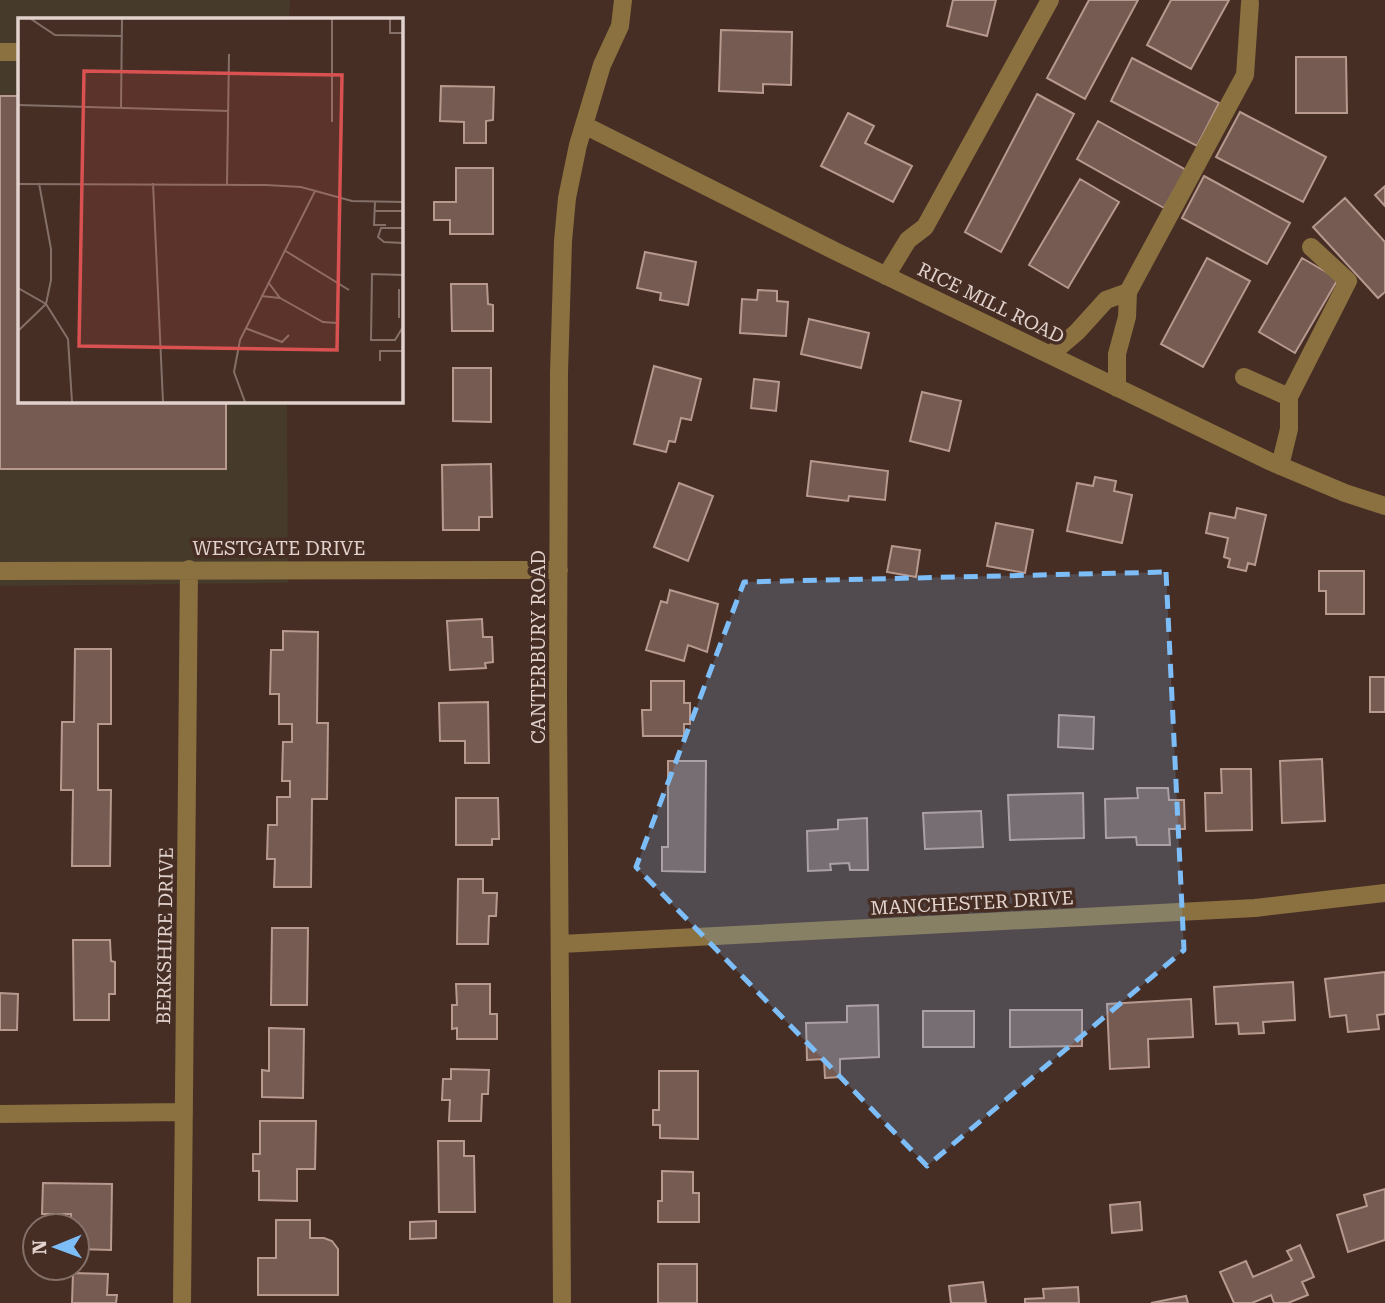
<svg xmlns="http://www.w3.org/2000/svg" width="1385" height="1303" viewBox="0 0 1385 1303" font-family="'Roboto Serif',serif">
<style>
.commercial{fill:#463a2b}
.building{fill:#755b51;stroke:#b7998e;stroke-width:2}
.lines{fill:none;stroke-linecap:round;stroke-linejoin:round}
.minor{stroke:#8b7140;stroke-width:18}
.marked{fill:#7dbef9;fill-opacity:0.2;stroke:#7dbef9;stroke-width:5;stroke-dasharray:14 9;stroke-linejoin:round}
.labels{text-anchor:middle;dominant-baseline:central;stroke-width:7;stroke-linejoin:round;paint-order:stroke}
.street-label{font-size:19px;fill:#e2d2cd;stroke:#462e25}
.inset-road{fill:none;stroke:#847068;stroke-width:2}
.view{fill:#d95251;fill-opacity:0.15;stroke:#d95251;stroke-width:3.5}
.inset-edge{fill:none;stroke:#e2d2cd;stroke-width:3.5}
</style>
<rect width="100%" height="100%" fill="#462e25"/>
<path class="commercial" d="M0 0H290L289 19H19V401H287L288 583 0 586Z"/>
<path class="building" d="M953 0H996L987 36 947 26Z
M1089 0H1138L1085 99 1047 78Z
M1171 0H1229L1191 69 1147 45Z
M721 30 792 32 791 85 763 84V93L719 91Z
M1296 57H1346L1347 113H1296Z
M1132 58 1219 103 1197 146 1111 101Z
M441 86 494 87 493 120 486 121V143H464V122L440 121Z
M1037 94 1074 114 1001 252 965 232Z
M0 96H19V401H226V469H0Z
M1240 112 1326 157 1303 202 1216 157Z
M848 113 874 126 865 143 912 166 893 202 821 166Z
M1098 121 1186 170 1164 208 1077 159Z
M456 168H493V234H450V220H434V202H456Z
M1204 176 1290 223 1267 264 1182 218Z
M1080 179 1119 202 1068 288 1029 265Z
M1385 186V206L1375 195Z
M1345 198 1385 242V292L1378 298 1313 227Z
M645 252 696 262 688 305 660 300 661 293 637 288Z
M1207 258 1250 281 1203 367 1161 344Z
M1302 258 1338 279 1295 353 1259 332Z
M451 284H487L488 304 493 305V331H452Z
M758 290 777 291V301L788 302 786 336 740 333 742 299 757 300Z
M809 319 869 333 861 368 801 354Z
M654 366 701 379 691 420 681 418 675 442 669 441 666 452 634 444Z
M453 368H491V422L453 421Z
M754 379 779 382 776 411 751 408Z
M922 392 961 401 949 451 910 441Z
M811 461 888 471 885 500 849 496 848 501 807 496Z
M491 464 492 517H479V530H443L442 465Z
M1095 477 1116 481 1114 491 1132 495 1122 543 1067 531 1077 483 1093 486Z
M679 483 713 496 688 561 654 547Z
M1237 508 1266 515 1255 565 1248 563 1246 571 1228 567 1230 559 1224 557 1228 538 1206 533 1210 513 1235 518Z
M996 523 1033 530 1025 573 987 566Z
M892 546 920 550 916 577 887 572Z
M1319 571H1364V614H1326V591H1319Z
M670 590 718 604 707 652 688 645 684 661 646 650 661 601 667 603Z
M482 619 483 637H492L493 662 485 663 486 668 450 670 447 621Z
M283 631 318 632 317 723H328L327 799H312L311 887H274L275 859H267L268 825H277V797H290V781H282L283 742H292V724H279V694H270L271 650H283Z
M75 649H111V724H98V790H111L110 866H72L73 790H61L62 722H74Z
M1370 677H1385V712H1370Z
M651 681H684V703H690V724H684V736H643L642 710H651Z
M488 702 489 763H465V741H440L439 703Z
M1059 715 1094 717 1093 749 1058 747Z
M1322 759 1325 821 1282 823 1280 761Z
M668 761H706L705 872 662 871V847H668Z
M1221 769H1251L1252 830 1206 831 1205 793H1222Z
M1137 788H1168L1169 800H1184L1185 829H1169L1170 845H1137L1136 837 1106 838 1105 799 1138 798Z
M1083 793 1084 838 1010 840 1008 795Z
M456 798H498L499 839H492V845H456Z
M981 811 983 847 925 849 923 813Z
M867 818 868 870H850L849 863 830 864 831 870 808 871 807 831 838 829V820Z
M458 879H483V893H497L496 916H489L488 944H457Z
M272 928H308L307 1005H271Z
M73 940H110L111 961 115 962V994H109V1020H74Z
M1385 972V1014L1377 1015 1379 1029 1348 1032 1346 1015 1330 1017 1325 979Z
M1293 982 1295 1020 1263 1022 1264 1033 1239 1034 1238 1023 1216 1024 1214 987Z
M456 984H490V1014H497V1039H457V1028L452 1029V1005H457Z
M0 993 18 994 17 1030H0Z
M1191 999 1193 1037 1148 1039 1149 1067 1110 1069 1107 1004Z
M878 1005 879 1057 840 1059V1077L825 1078 824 1059 807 1060 806 1023 847 1022V1006Z
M1010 1010H1082V1046L1010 1047Z
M923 1011H974V1047H923Z
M269 1028 304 1029 303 1098 262 1097V1070L269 1071Z
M451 1069 489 1070 488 1094H482L481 1121H449L450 1100H442L443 1079H451Z
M659 1071H698V1139L660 1138V1125H653V1110H659Z
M260 1121H316L315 1169H297V1201L259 1200V1171H253V1154H260Z
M438 1141H464V1156H474L475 1212H439Z
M662 1171 693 1172V1193H699V1222H658V1201H662Z
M43 1183 112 1184 111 1250 77 1249V1226H71V1214H42Z
M1385 1189V1240L1348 1252 1337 1215 1367 1206 1364 1195Z
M1140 1202 1142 1230 1112 1233 1110 1205Z
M276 1220H310V1238H324L332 1241 338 1249V1295H258V1258H276Z
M436 1221V1238L410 1239V1222Z
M1300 1245 1314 1277 1302 1282 1308 1295 1288 1303H1274L1271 1295 1252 1303H1234L1220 1272 1246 1261 1253 1277 1292 1260 1287 1251Z
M658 1264H697V1303H658Z
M73 1273 108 1274 107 1295H117L116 1303H72Z
M983 1282 986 1303H951L949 1286Z
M1078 1287 1079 1303H1025V1299L1044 1298 1043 1289Z
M1186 1296 1188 1303H1151Z"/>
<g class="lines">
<path class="minor" d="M0 52H19
M584 125 837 252 1269 461 1345 493 1385 506
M886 276 908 240 925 227 1050 0
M1128 292 1245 75 1250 3
M1050 355 1077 332 1106 300 1128 292 1127 317 1117 354V388
M1244 377 1289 397
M1280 466 1289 429V397L1348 281 1311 247
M0 571 559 570
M561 944 1255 908 1385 893
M0 1114 184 1112
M182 1303 189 569
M562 1303 558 697 559 373 563 241 567 198 578 145 602 65 620 26 623 0"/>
</g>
<path class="marked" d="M1166 572 1184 950 927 1166 636 867 744 582Z"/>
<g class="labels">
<g class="street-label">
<text transform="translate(991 303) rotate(26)">RICE MILL ROAD</text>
<text x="279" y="548">WESTGATE DRIVE</text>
<text transform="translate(538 647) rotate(-90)">CANTERBURY ROAD</text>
<text transform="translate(972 903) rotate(-3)">MANCHESTER DRIVE</text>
<text transform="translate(165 936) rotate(-89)">BERKSHIRE DRIVE</text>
</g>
</g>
<g transform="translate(18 18)">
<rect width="385" height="385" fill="#462e25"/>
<path class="inset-road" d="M13 1 37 17 104 18M372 1V15H385M0 87 211 93M103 90 104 1M314 104V1M135 165 145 384M0 166 248 167 283 169 334 183 385 184M209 166 211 36M357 184 356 207H368M357 193H385M385 210H363L360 219 366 224 385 225M266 232 331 272M385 257 354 256 353 322H377L385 309M0 270 28 286 50 321 54 384M243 278 262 280 250 264M262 280 305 304 319 305M381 300V271M227 310 264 324 271 317M0 313 28 286 33 262V231L21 165M362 343V333H385M227 384 216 354 222 322 297 173"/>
<path class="view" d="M66 53 324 57 319 332 61 328Z"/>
<rect width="385" height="385" class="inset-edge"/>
</g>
<g transform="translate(56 1247) rotate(269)"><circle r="33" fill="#462e25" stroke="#847068" stroke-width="2"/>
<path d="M0-5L12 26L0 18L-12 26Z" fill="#7dbef9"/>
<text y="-10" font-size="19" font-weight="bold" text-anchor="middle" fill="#e2d2cd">N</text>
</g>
</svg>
